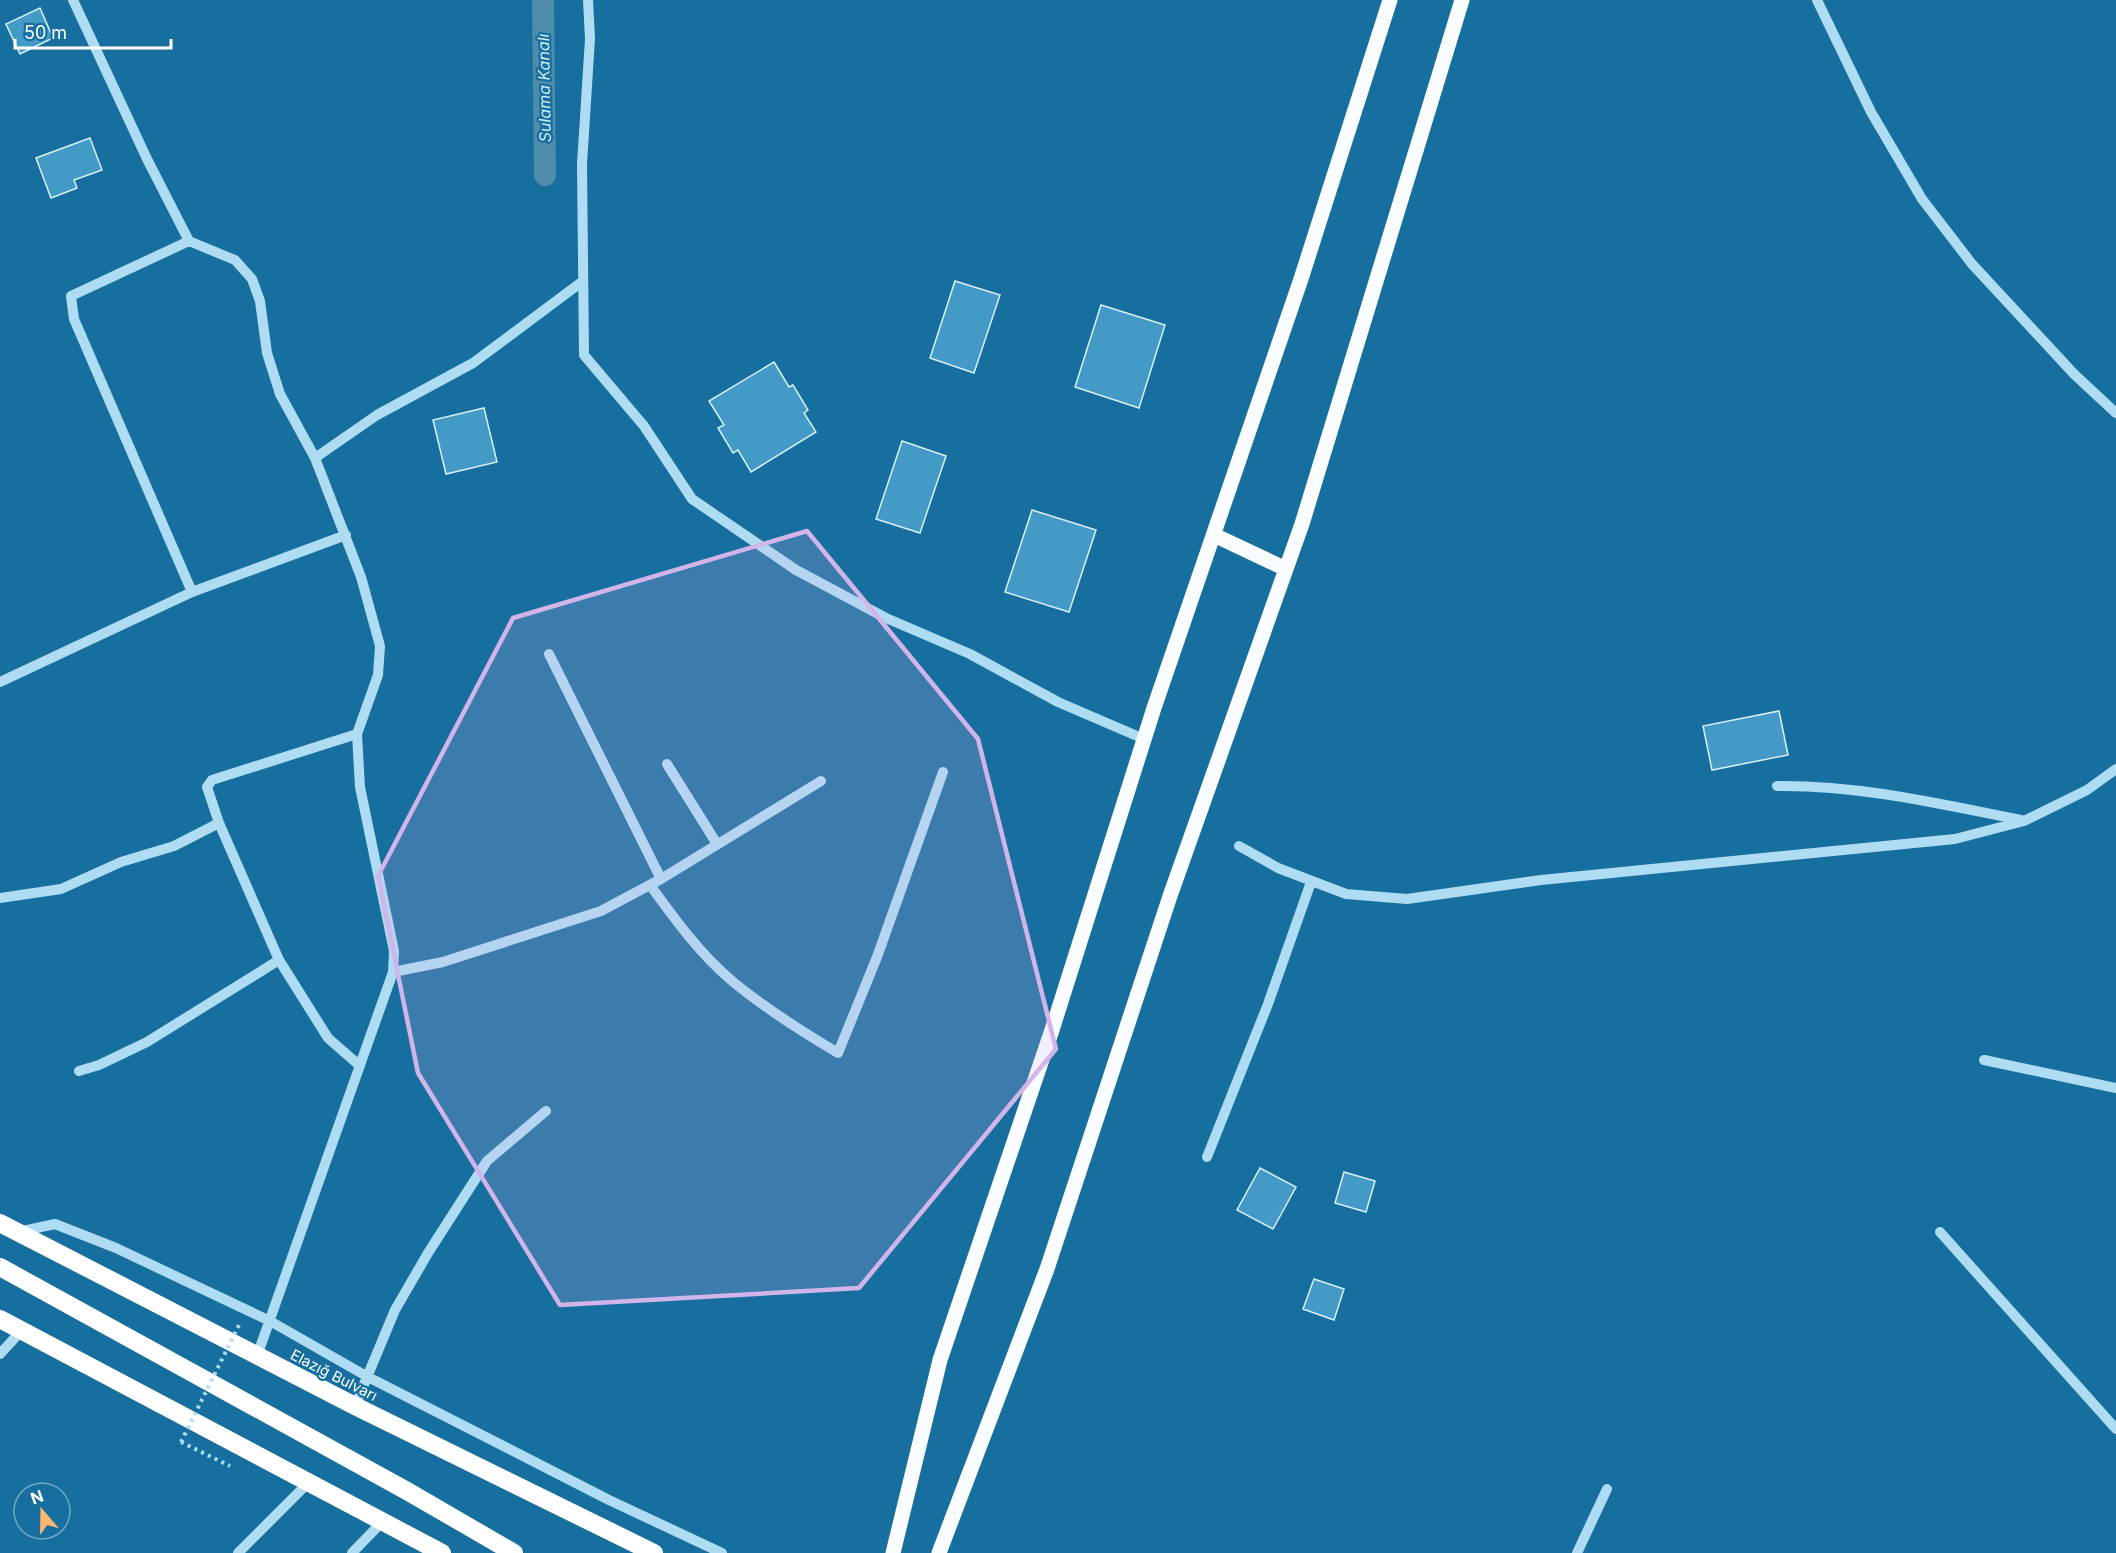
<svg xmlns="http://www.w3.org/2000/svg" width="2116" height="1553" viewBox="0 0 2116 1553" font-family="Inter,sans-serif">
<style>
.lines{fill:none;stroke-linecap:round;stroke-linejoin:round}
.canal{stroke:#4f8bab;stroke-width:22}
.building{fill:#439ac6;stroke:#d6f0fd;stroke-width:1.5}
.path{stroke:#aedcf3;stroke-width:4;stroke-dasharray:3 4.5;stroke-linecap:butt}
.minor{stroke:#aedcf3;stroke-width:10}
.major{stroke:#fafdff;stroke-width:15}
.highway{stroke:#fff;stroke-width:18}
.path-bridge{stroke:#aedcf3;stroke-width:4;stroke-dasharray:3 4.5;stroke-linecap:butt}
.marked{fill:#d1b5e9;fill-opacity:0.2;stroke:#d1b5e9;stroke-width:4.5;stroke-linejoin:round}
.labels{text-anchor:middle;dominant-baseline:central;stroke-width:4.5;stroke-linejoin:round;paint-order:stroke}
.street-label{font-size:15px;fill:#fff;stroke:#166f9e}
.water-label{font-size:16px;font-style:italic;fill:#cfedfb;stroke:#166f9e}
</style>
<rect width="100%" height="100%" fill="#166f9e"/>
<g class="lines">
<path class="canal" d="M543 0 545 175"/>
</g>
<path class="building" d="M40 8 53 38 20 54 6 24Z
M90 138 102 170 74 180 77 188 51 198 36 158Z
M955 281 1000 295 974 373 930 358Z
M1101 305 1165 325 1139 408 1075 387Z
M774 362 789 387 793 385 808 410 804 413 816 432 751 472 738 450 733 453 718 428 724 425 709 401Z
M484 408 497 462 446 474 433 420Z
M902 441 946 456 920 533 876 519Z
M1032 510 1096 530 1069 612 1005 592Z
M1779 711 1788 755 1712 770 1703 726Z
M1260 1168 1296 1187 1273 1229 1237 1210Z
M1344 1172 1375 1181 1366 1212 1335 1203Z
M1314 1279 1344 1289 1334 1320 1303 1309Z"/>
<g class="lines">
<path class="path" d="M181 1442 230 1466"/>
<path class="minor" d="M73 0 147 159 189 241 235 260 252 279 260 301 267 353 280 394 315 458 361 577 380 646 378 675 357 734 360 787 394 951 393 972 257 1356
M588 0 590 39 582 164 584 355 644 426 692 499 796 570 886 618 970 654 1058 702 1144 739
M1817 0 1871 112 1922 199 1972 264 2074 374 2116 413
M189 241 71 296 74 319 192 592
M315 458 377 415 473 363 583 281
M549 654 661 879
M0 682 192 592 346 535
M357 734 212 780 207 787 219 823 279 960 328 1038 360 1066
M667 764 717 844
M1777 786C1861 785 1940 804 2021 820
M1239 846 1278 868 1346 894 1407 899 1541 880 1955 839 2024 821 2087 790 2116 769
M650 885C674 918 699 953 731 980 764 1008 801 1031 838 1053L877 957 943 772
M0 898 61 889 121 862 174 846 219 823
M393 972 443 962 601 911 661 879 821 781
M1984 1060 2116 1088
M79 1071 99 1065 147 1042 279 960
M1207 1157 1268 1004 1311 882
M18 1232 55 1224 116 1248 270 1321 368 1377 609 1500 722 1553
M1940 1232 2116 1429
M0 1354 22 1330
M355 1406 395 1310 428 1253 487 1161 546 1111
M238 1553 310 1481
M352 1553 382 1522
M1577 1553 1607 1489"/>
<path class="major" d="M1214 535 1286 569
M893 1553 940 1360 1052 1030 1154 708 1301 279 1390 0
M939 1553 1047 1269 1170 896 1302 524 1462 0"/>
<path class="highway" d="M0 1223 355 1406 654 1553
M0 1267 407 1491 514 1553
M0 1319 442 1553"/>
<path class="path-bridge" d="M181 1442 239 1325"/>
</g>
<path class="marked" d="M807 531 978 739 1056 1049 859 1288 560 1305 418 1073 378 876 513 618Z"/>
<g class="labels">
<g class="street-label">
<text transform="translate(334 1375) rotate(27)">Elazığ Bulvarı</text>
</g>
<g class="water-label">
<text transform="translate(544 88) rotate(-91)">Sulama Kanalı</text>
</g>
</g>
<g transform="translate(42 1511) rotate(340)"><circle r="28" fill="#166f9e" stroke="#73a9c5" stroke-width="1.5"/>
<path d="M0-4.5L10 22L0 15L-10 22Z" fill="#ffb770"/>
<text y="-9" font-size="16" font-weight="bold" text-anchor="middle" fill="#ffffff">N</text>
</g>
<path d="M15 39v9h156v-9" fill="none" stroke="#ffffff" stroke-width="3"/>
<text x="24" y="39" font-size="18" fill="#ffffff" stroke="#166f9e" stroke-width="4.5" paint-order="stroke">50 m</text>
</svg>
